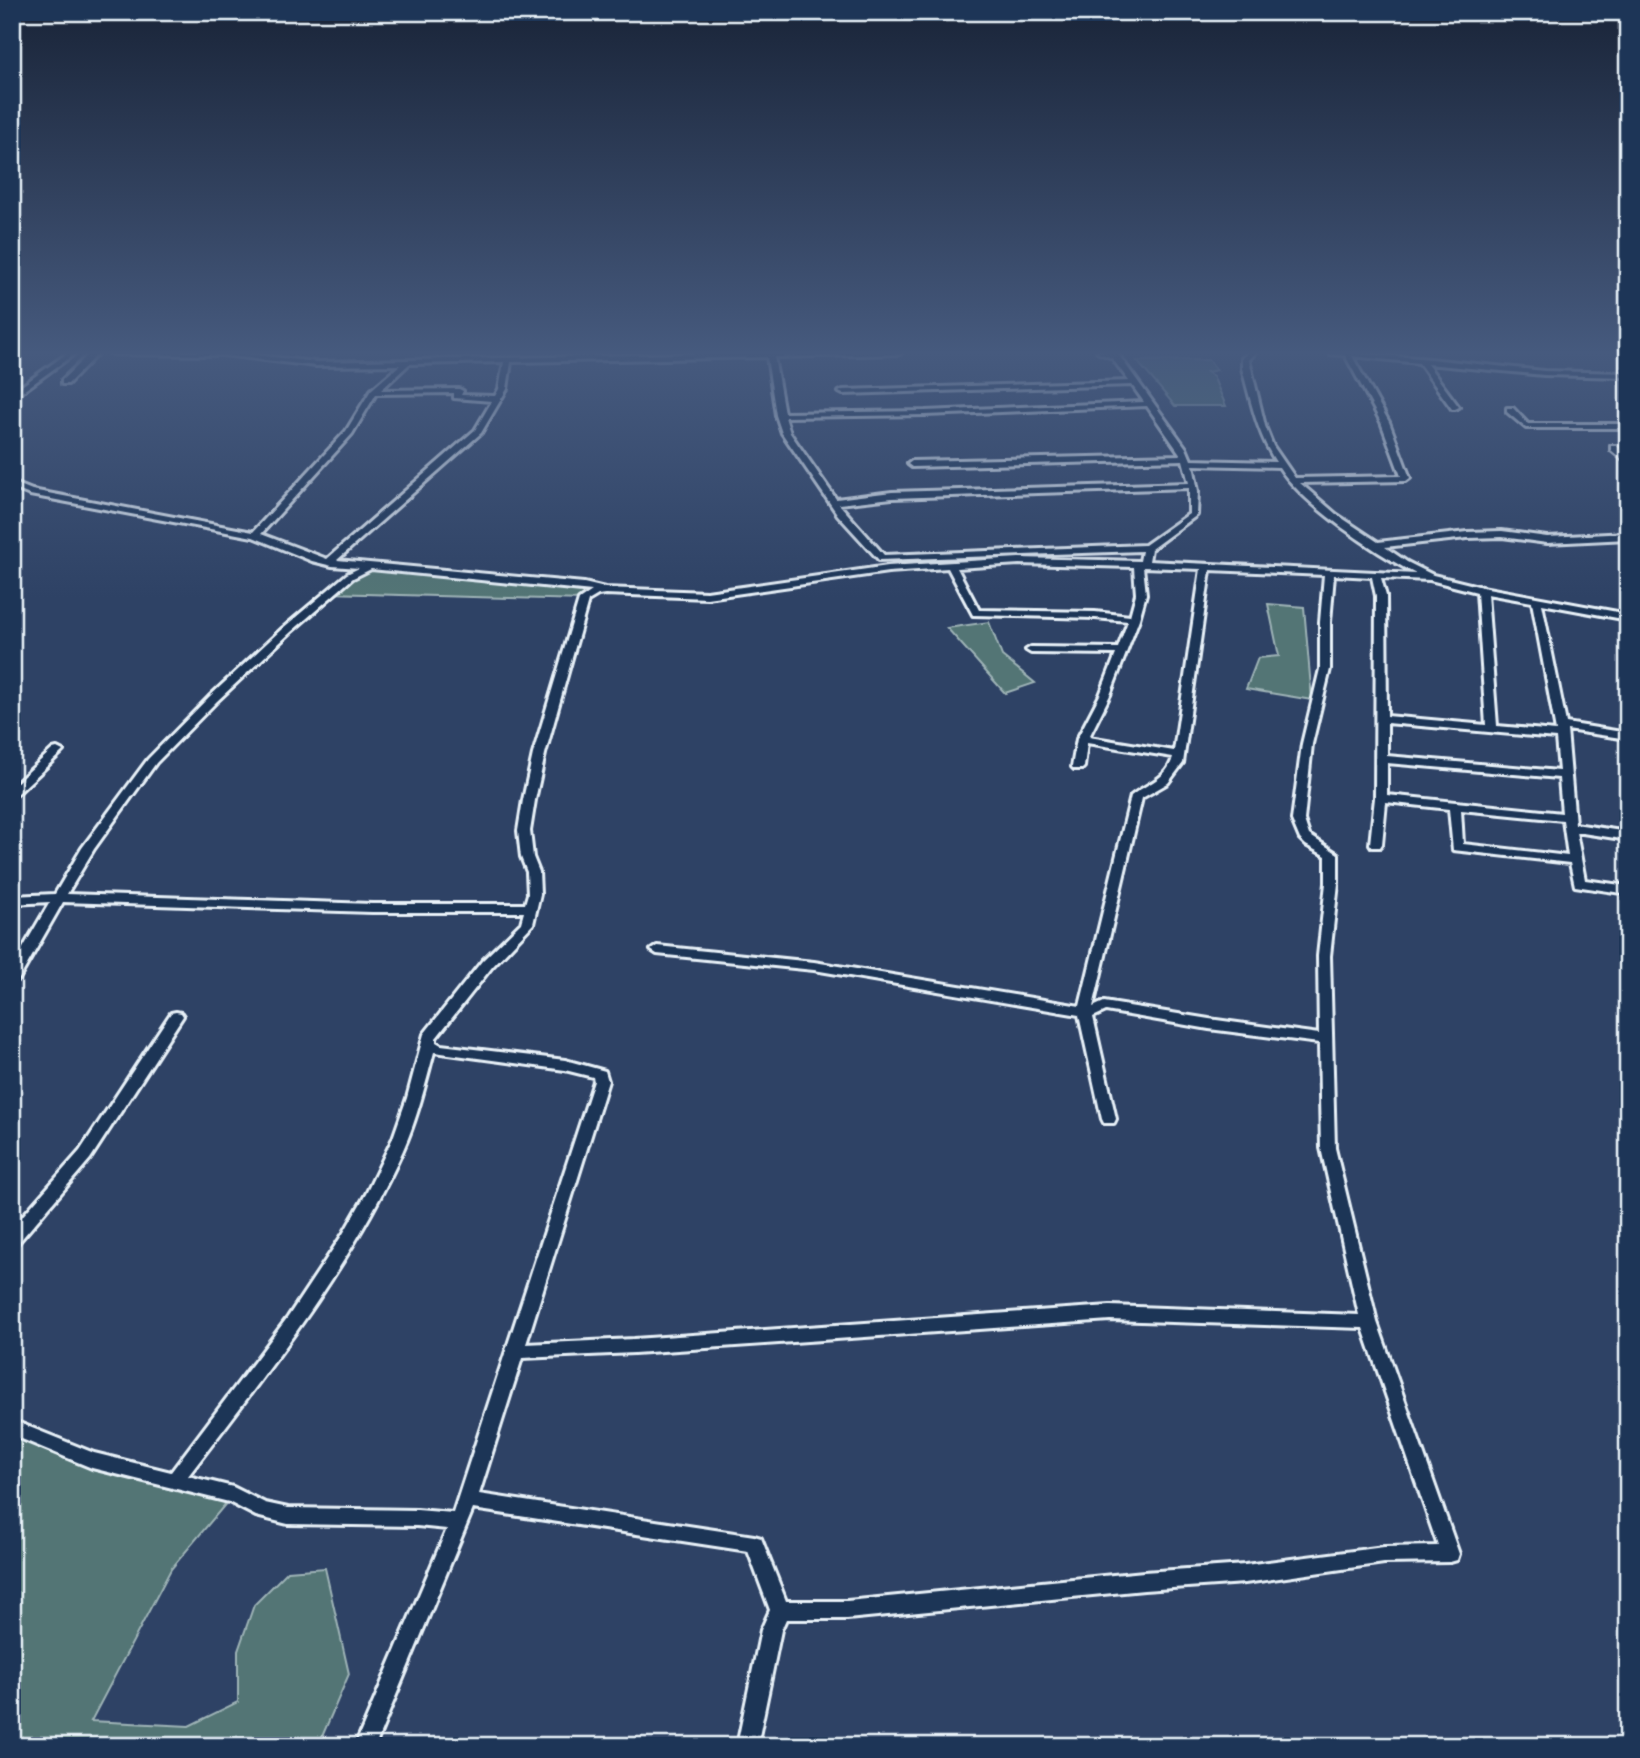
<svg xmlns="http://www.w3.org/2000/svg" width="1640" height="1758" viewBox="0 0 1640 1758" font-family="'Balsamiq Sans',sans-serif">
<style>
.green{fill:#537575;stroke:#9eb3b6;stroke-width:2}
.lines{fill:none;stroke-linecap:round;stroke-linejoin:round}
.minor-casing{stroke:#e8f1f8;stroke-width:6}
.minor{fill:#1d3557;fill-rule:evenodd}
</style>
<rect width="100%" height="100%" fill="#2e4265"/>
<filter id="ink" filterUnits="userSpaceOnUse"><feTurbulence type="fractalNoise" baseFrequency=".0143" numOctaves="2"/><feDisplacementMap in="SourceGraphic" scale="14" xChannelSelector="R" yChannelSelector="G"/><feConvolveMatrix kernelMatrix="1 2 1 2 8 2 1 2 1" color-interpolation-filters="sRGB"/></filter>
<g filter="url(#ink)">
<path class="green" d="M1209 360 1217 370 1207 372 1213 376 1226 406H1175L1137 361Z
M369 566 586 589 587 596 584 600 330 593Z
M1268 604 1304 607 1312 700 1246 689 1258 658 1279 656Z
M989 622 1002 656 1035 683 1005 693 947 628Z
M12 1427 92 1460 233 1495 171 1569 91 1721 189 1726 238 1702V1651L254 1605 288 1571 325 1568 349 1674 318 1746H12Z"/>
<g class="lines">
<g class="minor-casing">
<path id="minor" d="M69 352H77L12 399V393Z
M91 352H99L68 384H62V380Z
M109 352H230L316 362 770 352H903L900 354 774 357 784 413 925 411 1144 402 1132 385 843 394 839 392 843 390 1129 381 1112 358 1097 352H1108L1118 354 1186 448 1191 460 1276 462C1257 433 1251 401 1242 368V358L1249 352H1256L1249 360 1265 426 1273 446 1295 478 1401 476 1381 422 1345 355 1330 354V352L1421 358 1544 371 1628 373V377L1544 375 1427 364 1459 407 1455 409H1452L1419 363 1352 356 1389 422 1410 478 1406 481 1300 483 1336 514 1378 542 1467 532 1502 531 1547 537 1628 533V539L1547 543 1502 537 1467 538 1385 547 1407 562 1433 575 1482 587 1628 614V620L1542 604 1566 723 1628 733V739L1567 730 1575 824 1628 832V840L1576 832 1585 880 1628 886V894L1575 886 1570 863 1453 850 1449 809 1386 802 1382 844 1380 847H1372L1370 844 1375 798 1376 596 1372 577 1334 575 1330 622V669L1312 744 1304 820 1309 835 1338 854V883L1330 956 1335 1148 1377 1322 1459 1554 1457 1560 1450 1562 1384 1563 1245 1583 1144 1590 847 1619H786L781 1630 757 1746H737L761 1630 770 1610 748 1551 473 1509 375 1746H355L447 1529 417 1526 288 1524 256 1516 229 1502 92 1468 12 1435V1420L94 1453 171 1472 288 1317 343 1234 366 1194 393 1138 407 1098 424 1034 482 961 521 923 524 912H372L63 902 19 979 12 983V967L50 902 12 904V896L55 894 82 848 148 759 209 697 283 628 347 574 359 568 332 566 312 561 253 537 30 495 12 488V482L32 490 253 532 346 431 371 390 400 365 316 366 223 355 113 354ZM767 357 776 415 782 433 838 515 879 560 1142 551 1140 561 1019 558 888 566 707 592 605 588 584 583 337 560 481 433 507 389 511 362ZM504 362 499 389 495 396 461 395 463 391 459 389 381 390 409 364ZM454 393V398L492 401 475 430 327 559 261 534 352 434 376 394ZM1147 406 1181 455 912 461 908 464 912 467 1183 460 1189 483 892 492 836 499 790 433 785 417 925 415ZM1193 465 1279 467C1303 505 1376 553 1416 574L1149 561 1151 549 1197 515 1198 491ZM1189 488V514L1145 545 884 555 839 504 892 498ZM1019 564 1134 567 1136 594 1130 616 1095 612 979 610 957 568ZM1143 567 1201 569 1174 751 1089 737 1110 695 1139 619 1146 594ZM948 568 973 615 1095 618 1128 621 1118 648 1031 647 1026 650 1031 653 1116 654 1100 695 1077 739 1072 767 1074 769H1082L1084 767 1087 743 1173 757C1167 780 1147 783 1131 796L1080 1006 814 962 657 946 651 950 657 954 814 970 1079 1015 1102 1119 1104 1123H1114L1116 1119 1093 1017 1106 1011 1209 1029 1319 1043 1321 1148 1359 1315 1110 1306 634 1339 526 1344 608 1081 605 1071 565 1060 441 1045 436 1042V1038L492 967 533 924 540 894 539 872 533 857 530 831 535 800 545 754 588 601 598 595 605 594 707 598 888 572ZM371 569 592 591 579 600 533 754 523 800 518 831 521 857 527 872 528 894 525 904H372L67 894 94 849 156 763 217 701 291 632 353 578ZM1210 570 1324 575 1320 622V669L1302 744 1292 820 1300 839 1306 845 1326 856V883L1318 956 1319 1034 1209 1019 1104 1002 1093 1007 1142 798 1168 783 1183 763ZM1381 578 1430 580 1477 592 1486 725 1387 716 1386 596ZM1487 594 1532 602 1556 731 1497 726ZM1387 723 1556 738 1559 771 1387 756ZM1387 763 1559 778 1562 813 1387 795ZM1461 810 1563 820 1568 856 1463 844ZM434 1052 565 1070 593 1077 594 1081 453 1513 417 1510 288 1508 265 1503 233 1487 188 1476C266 1373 350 1269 403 1150 417 1119 425 1085 434 1052ZM1110 1320 1363 1328 1438 1546 1384 1547 1245 1565 1144 1572 847 1601H786L761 1538 754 1536 479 1494 522 1358 634 1353Z
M1507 408H1513L1528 424H1628V428H1526L1507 412Z
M1611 446H1617L1628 457V464L1611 450Z
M57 748 63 751 61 753 16 795 12 796V787L53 749Z
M176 1012 181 1013 183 1016 90 1159 18 1243 12 1245V1228L80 1151 171 1013Z"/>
</g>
<use href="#minor" class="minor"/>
</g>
</g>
<linearGradient id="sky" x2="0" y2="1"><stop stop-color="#192438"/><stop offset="0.59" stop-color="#465a7e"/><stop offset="1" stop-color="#465a7e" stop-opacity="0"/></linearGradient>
<rect width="1640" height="598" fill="url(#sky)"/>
<rect width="1640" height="1758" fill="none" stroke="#1d3557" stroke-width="42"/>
<rect x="21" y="21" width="1598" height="1716" fill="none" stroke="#e8f1f8" stroke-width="2.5" filter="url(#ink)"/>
</svg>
